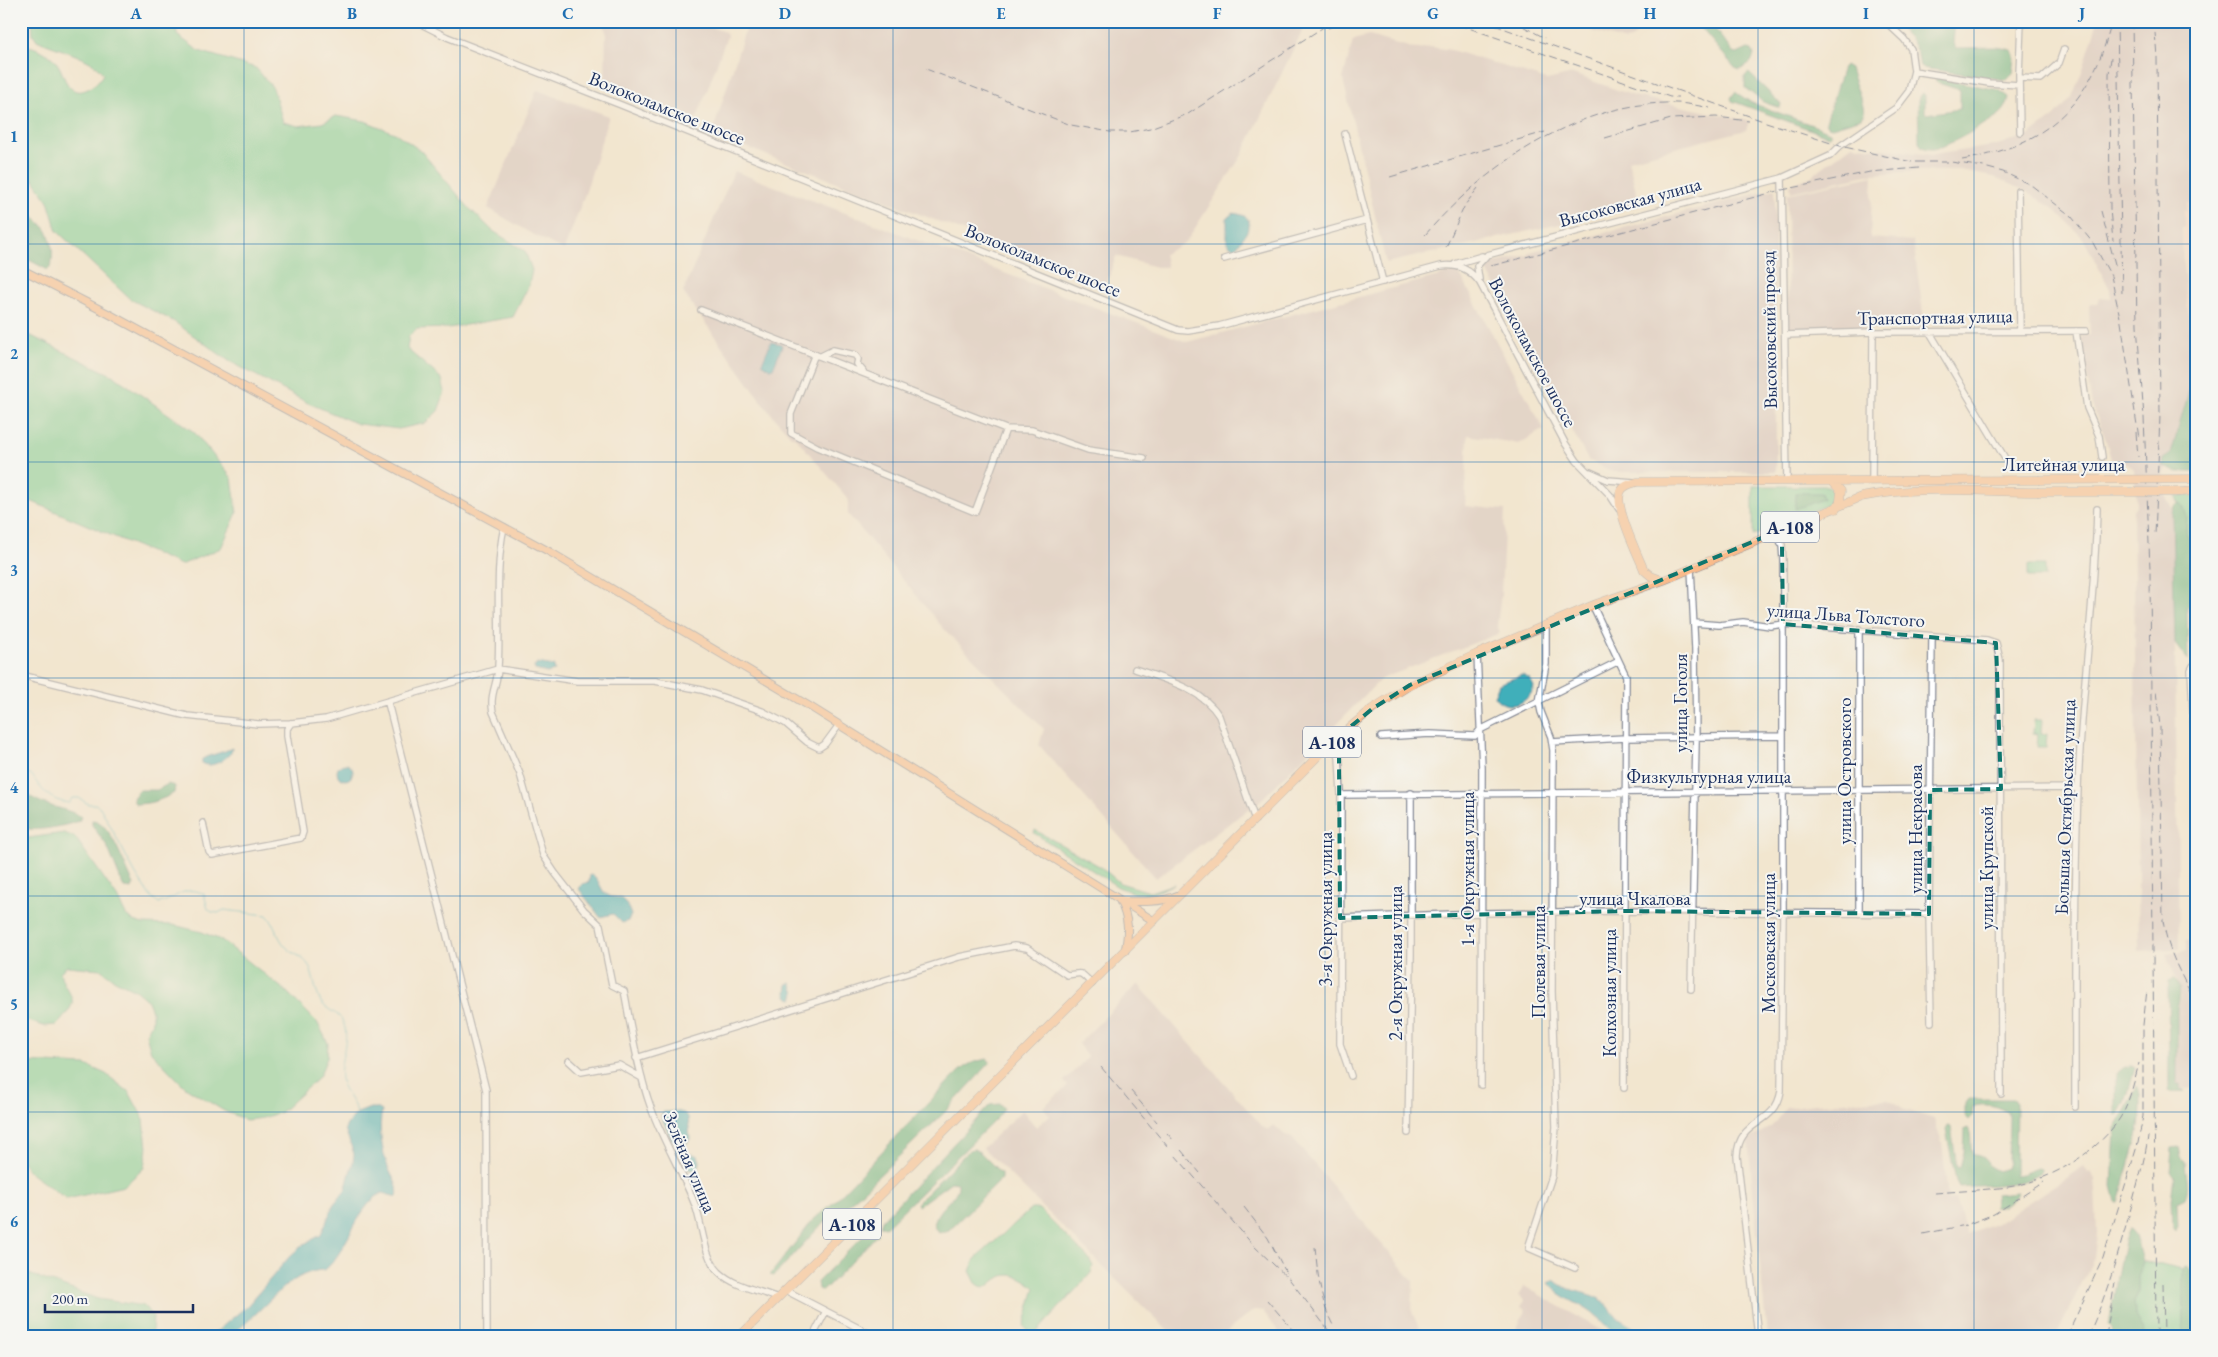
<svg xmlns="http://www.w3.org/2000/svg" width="2218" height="1357" viewBox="0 0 2218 1357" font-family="'EB Garamond',serif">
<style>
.built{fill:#f5d3c2}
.industrial{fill:#d1c0bd}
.green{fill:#74ce95;stroke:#487e7a}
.forest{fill:#5fb17e;stroke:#3d706e}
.water{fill:#3fafba;stroke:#2d6f8c}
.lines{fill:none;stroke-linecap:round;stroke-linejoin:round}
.stream{stroke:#3fafba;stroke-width:1}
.minor-casing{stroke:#868a96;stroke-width:8}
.major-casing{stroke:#868a96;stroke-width:9}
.highway-casing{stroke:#868a96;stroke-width:9}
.minor{stroke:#fff;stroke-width:5.5}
.major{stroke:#fabb8b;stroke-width:7}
.highway{stroke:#fabb8b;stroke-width:8}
.rail{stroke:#1b2f5e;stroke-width:1;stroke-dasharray:8 4;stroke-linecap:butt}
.highway-bridge-casing{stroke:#868a96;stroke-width:9;stroke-linecap:butt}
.highway-bridge{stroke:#fabb8b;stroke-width:8}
.marked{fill:none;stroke:#0f766e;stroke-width:4;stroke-dasharray:10 6;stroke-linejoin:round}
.grid{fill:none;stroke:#1f6fb2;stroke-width:1;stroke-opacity:0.55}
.labels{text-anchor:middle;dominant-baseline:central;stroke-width:4;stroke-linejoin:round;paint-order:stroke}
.shield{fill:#f6f6f2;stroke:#5d6b8a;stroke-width:1}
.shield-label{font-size:18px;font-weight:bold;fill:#1b2f5e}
.street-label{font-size:19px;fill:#1b2f5e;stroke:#f6f6f2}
.neatline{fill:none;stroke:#1f6fb2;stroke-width:2}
.grid-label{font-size:16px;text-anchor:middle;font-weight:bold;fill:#1f6fb2}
</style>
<rect width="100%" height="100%" fill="#f6f6f2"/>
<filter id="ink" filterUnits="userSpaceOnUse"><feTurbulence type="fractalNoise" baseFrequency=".02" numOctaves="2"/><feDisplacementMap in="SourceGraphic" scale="10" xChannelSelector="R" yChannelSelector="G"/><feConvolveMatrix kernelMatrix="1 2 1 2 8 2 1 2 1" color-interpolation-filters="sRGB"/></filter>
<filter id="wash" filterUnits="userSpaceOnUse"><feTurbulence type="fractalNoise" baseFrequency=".0096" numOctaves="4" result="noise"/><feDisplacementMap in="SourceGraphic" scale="20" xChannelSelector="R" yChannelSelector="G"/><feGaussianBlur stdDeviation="1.12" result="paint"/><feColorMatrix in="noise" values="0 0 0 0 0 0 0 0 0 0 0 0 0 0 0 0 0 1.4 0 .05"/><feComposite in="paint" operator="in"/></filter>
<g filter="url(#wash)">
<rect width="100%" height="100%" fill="#f2e6cf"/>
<path class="built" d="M2192 105H2197V361L2192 360 2183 240 2184 211 2188 209V203H2193Z"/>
<path class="industrial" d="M601 21H703L702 24 725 32 727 36 697 118 694 119 611 85 609 80 605 81 606 31Z
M748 21H1307L1242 155 1186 242 1164 254 1167 267H1156L1116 256 1106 286 712 134Z
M1561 21H1646L1633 38 1625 41Z
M2098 21H2197V105L2192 106 2193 203H2188L2187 211H2184V226L2182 227 2183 263 2191 339V384L2171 454 2164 459 2162 466 2166 469 2164 472 2165 495 2173 510 2179 949 2139 951 2133 511 2137 505 2134 469 2126 463 2111 459 2106 440 2092 405 2081 336 2090 335 2089 304H2098L2099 298 2111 299 2110 289 2083 238 2054 209 2024 190 1994 177 1960 171H1921L1871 174 1791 192 1790 185 1810 177 1852 145 1932 155 1994 146 2030 135 2055 116 2072 97 2083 69Z
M1369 36 1416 49 1431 47 1451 50 1547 80 1573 74 1634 96 1749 121 1746 130 1628 160 1640 206 1386 263 1343 79 1353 40Z
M537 90 609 116 585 194 564 250 530 233 488 208Z
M734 171 1187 342 1458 271 1544 429 1519 444 1468 435 1465 506 1505 510 1501 594 1497 625 1500 633 1381 679 1262 799 1156 878 1039 745 1044 729 944 629 848 514V499L797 439 790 435 767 409 683 292Z
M1873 176 1870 238 1913 241 1925 327 1788 331 1787 194Z
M1775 189 1776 472H1614L1588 460 1486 268 1487 265 1528 255 1530 252Z
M2197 940V1088L2181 1089 2177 1084V1007L2181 997 2178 983 2166 954 2186 951V941Z
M1138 984 1262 1126 1268 1130 1274 1125 1285 1135 1292 1138 1413 1281 1412 1312 1419 1328 1414 1336H1282L1263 1311 1254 1310 1221 1336H1173L983 1148 1022 1110 1036 1127 1050 1116 1043 1107 1068 1086 1064 1081 1088 1057 1078 1044Z
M1888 1099 1906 1110 1934 1119 1942 1142 1948 1200 1956 1198 1967 1235 1997 1223 2084 1166 2088 1173 2090 1172 2095 1179V1184L2097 1233 2094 1258 2056 1336H1767L1748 1140 1772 1126 1786 1108 1814 1104Z
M1524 1286 1612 1336H1512L1526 1311 1521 1307 1524 1300 1518 1296Z"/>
<path class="green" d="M32 21H176L177 35 199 51 256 68 273 88 283 122 298 126 322 123 336 116 365 121 397 134 421 151 469 208 493 231 525 251 532 270 529 285 513 317 448 328 417 329 409 336 407 349 442 379 445 392 438 411 426 423 399 429 358 424 308 403 229 361 173 321 130 299 57 231 48 201 21 161V73L30 46C41 50 50 54 57 63 62 70 63 78 68 85 79 100 97 85 103 74 94 57 54 49 37 40L33 34Z
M21 331 114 376 194 432 232 478 237 513 221 548 181 565 21 497Z
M1753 486H1828L1833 489 1836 499 1834 502 1753 536Z
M2197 495V554H2193C2194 545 2187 539 2186 530 2185 518 2188 508 2177 500L2176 496Z
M2028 565H2045V577H2028Z
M2034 720H2042L2041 734H2047L2046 747H2037L2038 734 2033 733Z
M1035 830 1101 867 1120 883 1150 892 1174 884 1151 894 1134 893 1118 887 1034 833Z
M64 833 75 837 117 897 126 915 133 921 143 924 173 925 202 932 223 941 287 992 317 1022 328 1043 327 1058 319 1077 281 1112 263 1118 246 1120 224 1111 185 1087 151 1052 146 1034 152 1022V1011L148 1001 135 990 115 980 100 969 67 966 60 972C66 1000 86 994 57 1025L44 1026 21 1019V839Z
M25 1062 86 1065 106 1074 129 1092 144 1120 147 1148 144 1168 124 1186 67 1199 30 1173 21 1160V1064Z
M1031 1209H1039L1089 1259 1093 1266 1091 1273 1036 1333 1029 1332 1024 1326 1035 1288C1027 1280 1013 1271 1001 1277 994 1279 991 1286 983 1288L976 1283 970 1271 975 1259Z
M2143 1261 2183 1270V1336H2143V1331L2135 1317 2134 1299 2138 1292V1277Z
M21 1271 98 1299 144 1306 153 1317 152 1331 146 1336H21Z"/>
<path class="forest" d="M1695 21H1709L1733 53 1737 54 1748 49 1752 50 1754 55 1751 62 1740 70 1735 68Z
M1892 21H1955L1953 44 1956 48 1997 47 2012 50 2015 58 2013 74 2007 80 1922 68 1920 67 1918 54 1911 40Z
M1845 65 1850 68C1854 85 1864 100 1864 115L1862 118 1832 127 1828 126 1826 122 1843 67Z
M1749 73 1781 104 1780 108 1763 102 1745 88V76Z
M1937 78 1999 90 2009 97C2008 103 2005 110 2000 114 1986 124 1954 143 1938 148 1932 150 1927 149 1922 147L1919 142 1918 100 1920 95 1923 93 1925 95V112L1927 114 1960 109V90L1938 83 1935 80Z
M1735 92 1752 103 1823 129 1830 132 1831 135 1828 136 1732 101 1731 98Z
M21 180 29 185C29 193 27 203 30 209 33 218 39 221 45 228 52 237 56 261 48 270L21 256Z
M2191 384 2197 385V472H2176L2162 466 2163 459 2171 454Z
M1796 493H1821L1823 499 1795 509Z
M2178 503 2182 504 2187 517 2186 530 2194 548 2192 596 2189 601 2194 606 2187 607 2188 661 2175 644 2172 513 2174 506Z
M168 784 175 786 174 793C162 800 150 804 136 804L134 802 133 798 139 790H157Z
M21 791C28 795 35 800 43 803 52 807 74 811 81 817L79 821C65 826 34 833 21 827Z
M92 820C111 820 125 869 134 884L132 889 124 888 107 846 92 825Z
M2174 978C2182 987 2180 997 2177 1007V1084H2181V1089L2185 1091 2172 1092 2169 1090 2168 981Z
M988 1059 990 1063 944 1113 866 1188 843 1209 822 1224 774 1276 770 1275 813 1220 835 1201 954 1076C965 1065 973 1061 988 1059Z
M2132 1066 2135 1068 2125 1103 2119 1114 2116 1115V1074C2119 1069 2126 1066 2132 1066Z
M2137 1087C2151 1108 2125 1178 2118 1202H2116L2112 1186 2115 1129 2127 1109Z
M1968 1099H2014L2016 1102 2015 1175 2022 1174 2038 1168 2041 1169V1173C2023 1187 1981 1185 1959 1187L1956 1181 1946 1130 1948 1126 1951 1127 1957 1168 1960 1167 1964 1152 1965 1129 1968 1128C1973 1137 1969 1146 1973 1155 1981 1155 1986 1159 1989 1166L1998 1171 2006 1168 2008 1162 2009 1114C2003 1106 1981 1102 1973 1107L1972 1117 1969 1120 1965 1116V1103Z
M1000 1104 1004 1109 998 1117 886 1227 880 1226 882 1220 990 1105Z
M2179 1147 2181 1157 2185 1161C2185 1175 2191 1184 2185 1198L2177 1202 2178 1228 2175 1232 2173 1230 2172 1199 2175 1177 2170 1172 2172 1148Z
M974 1149 981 1153 1001 1173V1179L949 1230 939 1233 934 1227C935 1205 960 1199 958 1183L951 1182 918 1206 917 1203 969 1150Z
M2017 1192C2015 1201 2003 1209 1993 1207L1996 1194Z
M874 1229 878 1234 823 1291 818 1289 817 1282 869 1230Z
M2130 1229 2136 1236 2143 1261 2138 1277V1292L2134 1299 2135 1317 2143 1331V1336H2110L2112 1328 2109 1325C2112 1310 2122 1234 2130 1229Z
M2185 1267 2190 1269 2192 1274H2197V1336H2183V1270Z"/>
<path class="water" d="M1233 213C1249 215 1254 222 1244 236 1241 241 1238 246 1234 249L1227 243V218Z
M771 342 781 344 782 346 773 368 771 369 762 363Z
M537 663 554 666 555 671 547 673 535 670 534 667Z
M1522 675 1530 679 1534 687C1528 705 1506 712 1494 696L1499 684Z
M232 748 231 753C224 760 212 769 202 763V759C212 754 222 753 232 748Z
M337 772a8 8 0 1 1 16 0a8 8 0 1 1-16 0Z
M590 875H593C599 880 600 887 604 892 616 904 621 887 631 915L628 921 622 923 613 914 600 917 579 889 582 884 589 882Z
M791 983 795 993 793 999 789 998 786 994 787 984Z
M370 1108H377L382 1111C378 1127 382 1152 388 1167 392 1178 400 1185 397 1197L382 1193C356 1207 349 1249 325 1270 287 1270 260 1317 229 1336H211L248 1305 290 1256 304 1244 321 1235 333 1205 345 1190 353 1162 354 1154 345 1129 348 1123 357 1113Z
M676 1111 684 1113 688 1117 690 1139 685 1146 680 1147 671 1139 661 1116 663 1112Z
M684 1162a8 8 0 1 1 16 0a8 8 0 1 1-16 0Z
M1554 1280C1567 1292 1585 1291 1600 1299 1608 1303 1610 1310 1616 1316 1624 1323 1634 1327 1642 1333L1648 1332 1661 1336H1619C1610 1331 1606 1325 1598 1318 1584 1304 1562 1300 1549 1283Z"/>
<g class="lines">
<path class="stream" d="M21 773 32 775C41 790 50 801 69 803L72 798H79L88 804H95L100 807 105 816 135 873 150 896 159 903C177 899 184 884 204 894L208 909 212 912 218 913 224 910 267 915C276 925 276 936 286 947 293 954 304 957 309 966 314 977 315 992 321 1002 327 1011 340 1013 343 1022 351 1041 338 1060 341 1079 343 1092 354 1101 357 1113"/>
</g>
</g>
<g filter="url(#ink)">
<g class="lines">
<g class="minor-casing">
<path id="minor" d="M415 21 447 37 621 105 1178 330 1188 331 1219 326 1441 266C1459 264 1470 269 1480 283L1565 443 1577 461 1610 495 1619 509
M1914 71 1989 83 2019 85
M2019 78 2041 79 2059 63 2064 49
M2020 132 2019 75 2021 21
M1345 134 1383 282
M1782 178 1787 481
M2018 191 2020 331
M1224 259 1367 220
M1455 264 1482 256
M1479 279 1477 266 1487 255 1782 178 1830 156 1840 146 1896 108 1909 91 1914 71 1911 49 1904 39 1885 21
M701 310 1006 429
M1929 331 2006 460
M2076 331 2087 408 2099 436 2102 457
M1785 335 1873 332 2086 331
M815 354 791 414V433L817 447 975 512 1006 429 1032 430 1088 450 1144 458
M821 356 833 350 855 355 858 359 857 364 863 371
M1590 472 1608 480 1634 482
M1872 481 1873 332
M504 527C494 573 501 620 498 667 498 684 489 694 493 712L520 774 543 855 555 873 584 910 600 925 612 985 624 991C627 1003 628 1015 631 1028 636 1054 641 1080 650 1105 662 1140 682 1171 695 1205 703 1226 703 1256 719 1272 735 1287 758 1290 778 1298
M1691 568 1695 649 1696 742 1691 989
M1593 606 1626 676 1624 1088
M1694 623 1719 625 1743 622 1770 626 1783 624 1987 640 1996 643 2000 660 2001 1094
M1546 626V664L1539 702 1541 712 1551 737 1553 750 1552 992 1556 1127 1552 1176 1529 1245V1248L1575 1268
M1477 654 1482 768 1481 1085
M2197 665 2193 666 2191 670 2194 732 2197 735
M1135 669C1164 679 1203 689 1219 716L1255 820
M21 675 187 716 258 724 291 723 326 719 498 669 577 681H655L702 690 762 711 785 723 807 742 819 748 825 744 839 725
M388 703 486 1090 487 1336
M1381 737 1430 734 1475 736 1480 730 1619 661
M1332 742 1339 756 1341 795 1340 1044 1351 1076
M1552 742 1625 738 1783 736
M1341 795 2078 788
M203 823 209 852 212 855 301 838 303 832 287 736V729L291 723
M1859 914V629
M1340 918 1482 913 1624 911 1929 914
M1931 1022 1929 914 1932 636
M636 1058 959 957 1014 946 1027 948 1067 975C1084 973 1079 971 1092 984
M569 1061 581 1072 619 1065 642 1078
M2075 1107C2075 1001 2074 894 2078 789 2081 695 2095 603 2097 509
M1408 1133 1411 954V793
M785 1290 874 1336
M813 1336 826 1311
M1758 1336 1737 1156C1739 1117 1775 1128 1781 1091L1783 913V560L1782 545 1776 532"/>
</g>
<g class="major-casing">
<path id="major" d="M21 269 109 314 550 552 809 706 1154 921
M1120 901C1129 919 1129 932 1125 951
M1121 901C1141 902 1160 903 1179 895"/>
</g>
<g class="highway-casing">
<path id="highway" d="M1832 481 1841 491 1840 501 1836 509
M2180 492 2197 491
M1662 580 1651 576 1644 570C1638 555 1613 505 1621 491 1624 485 1631 484 1637 482L2038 480
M740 1336 1332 742 1372 709 1410 685 1477 654 1596 604 1664 580 1861 497C1918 485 1979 492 2037 492"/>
</g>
<use href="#minor" class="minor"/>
<use href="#major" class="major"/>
<use href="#highway" class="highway"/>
<path class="rail" d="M1448 21 1670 97H1678
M1483 21 1766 122 1840 146 1912 162H1951L1984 167 2003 172 2031 185 2071 216 2093 243 2111 276 2121 322 2139 438
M1513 21 1545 38
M2117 21 2122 296
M2132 21 2137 325 2144 417 2150 569 2156 1336
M2154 21 2157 56 2160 416 2155 536
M1328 28 1345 21
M2111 58 2109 74 2110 209 2113 241
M926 69 1071 125 1110 132H1130L1150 128 1188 114 1333 21
M1605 138 1671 119 1716 117 1749 121
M1962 160C2047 146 2091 104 2112 21
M1390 177 1545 132
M2101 211 2116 268
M1425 235C1483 168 1573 105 1665 103 1680 102 1695 105 1710 108
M1446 247 1465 205 1478 188
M1491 266 1782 190 1870 172 1919 168
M2136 432 2138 457
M2156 691 2160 726 2163 921C2169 956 2182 975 2197 1006
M1101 1067 1168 1147
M1131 1091 1157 1122
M1167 1133 1174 1141
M1181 1150 1200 1173
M1175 1155 1254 1246 1290 1280
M1935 1193C1960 1191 1984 1190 2008 1187 2050 1181 2097 1153 2120 1118 2130 1101 2134 1082 2139 1063
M1244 1207 1268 1238 1290 1280 1333 1336
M1923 1234 1966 1225 1994 1214 2044 1182
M1315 1247C1318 1275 1320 1302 1334 1327
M2163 1283 2164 1336
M1267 1300 1298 1336
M2067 1336 2103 1258 2138 1143 2143 1116V1025L2147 990
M2088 1336C2107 1295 2119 1251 2131 1208 2137 1184 2145 1161 2148 1136
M2106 1336 2115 1282"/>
<g class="highway-bridge-casing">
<path id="highway-bridge" d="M2038 480 2197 479
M2037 492H2180"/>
</g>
<use href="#highway-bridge" class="highway-bridge"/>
</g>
</g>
<path d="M0 0H2218V1357H0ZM1776 532 1782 545 1783 624 1996 643 2001 789 1930 790 1929 914 1624 911 1340 918 1339 756 1332 742 1372 709 1410 685Z" fill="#f2e6cf" fill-opacity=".55" fill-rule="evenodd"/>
<path class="marked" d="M1776 532 1782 545 1783 624 1996 643 2001 789 1930 790 1929 914 1624 911 1340 918 1339 756 1332 742 1372 709 1410 685Z"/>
<path class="grid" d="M244 21V1336M460 21V1336M676 21V1336M893 21V1336M1109 21V1336M1325 21V1336M1542 21V1336M1758 21V1336M1974 21V1336M21 244H2197M21 462H2197M21 678H2197M21 896H2197M21 1112H2197"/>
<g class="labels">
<g class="shield">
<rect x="1761" y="511.5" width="58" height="31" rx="4"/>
<rect x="1303" y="726.5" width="58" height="31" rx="4"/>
<rect x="823" y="1208.5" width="58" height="31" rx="4"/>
</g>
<g class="shield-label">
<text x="1790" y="527">А-108</text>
<text x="1332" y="742">А-108</text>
<text x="852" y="1224">А-108</text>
</g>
<g class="street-label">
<text transform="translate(667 108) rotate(22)">Волоколамское шоссе</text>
<text transform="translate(1630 202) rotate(-15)">Высоковская улица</text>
<text transform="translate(1043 260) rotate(22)">Волоколамское шоссе</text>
<text transform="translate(1935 317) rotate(-1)">Транспортная улица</text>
<text transform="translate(1769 330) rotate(-91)">Высоковский проезд</text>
<text transform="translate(1533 352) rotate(62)">Волоколамское шоссе</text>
<text x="2064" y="464">Литейная улица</text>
<text transform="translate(1846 615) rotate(4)">улица Льва Толстого</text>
<text transform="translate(1680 703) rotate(-90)">улица Гоголя</text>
<text transform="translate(1844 771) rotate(-90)">улица Островского</text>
<text x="1709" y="776">Физкультурная улица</text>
<text transform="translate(2065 807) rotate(-88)">Большая Октябрьская улица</text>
<text transform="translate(1915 829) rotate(-90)">улица Некрасова</text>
<text transform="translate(1986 868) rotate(-90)">улица Крупской</text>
<text transform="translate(1467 869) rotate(-90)">1-я Окружная улица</text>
<text x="1635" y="898">улица Чкалова</text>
<text transform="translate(1325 909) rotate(-90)">3-я Окружная улица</text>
<text transform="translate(1768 943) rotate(-90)">Московская улица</text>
<text transform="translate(1538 962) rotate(-90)">Полевая улица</text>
<text transform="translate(1395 963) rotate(-90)">2-я Окружная улица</text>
<text transform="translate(1609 993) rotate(-90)">Колхозная улица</text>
<text transform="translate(690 1162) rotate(67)">Зелёная улица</text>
</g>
</g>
<rect width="2218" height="1357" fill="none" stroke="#f6f6f2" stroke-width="55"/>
<path d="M45 1304v8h148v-8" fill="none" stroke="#1b2f5e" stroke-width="2.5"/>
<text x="52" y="1304" font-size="15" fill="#1b2f5e" stroke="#f6f6f2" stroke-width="4" paint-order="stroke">200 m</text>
<rect x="28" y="28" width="2162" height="1302" class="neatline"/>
<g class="grid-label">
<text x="136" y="19">A</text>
<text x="352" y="19">B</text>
<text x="568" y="19">C</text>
<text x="785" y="19">D</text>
<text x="1001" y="19">E</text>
<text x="1217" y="19">F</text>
<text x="1433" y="19">G</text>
<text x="1650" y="19">H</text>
<text x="1866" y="19">I</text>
<text x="2082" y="19">J</text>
<text x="14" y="142">1</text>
<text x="14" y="359">2</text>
<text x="14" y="576">3</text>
<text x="14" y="793">4</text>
<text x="14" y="1010">5</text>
<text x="14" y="1227">6</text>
</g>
</svg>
